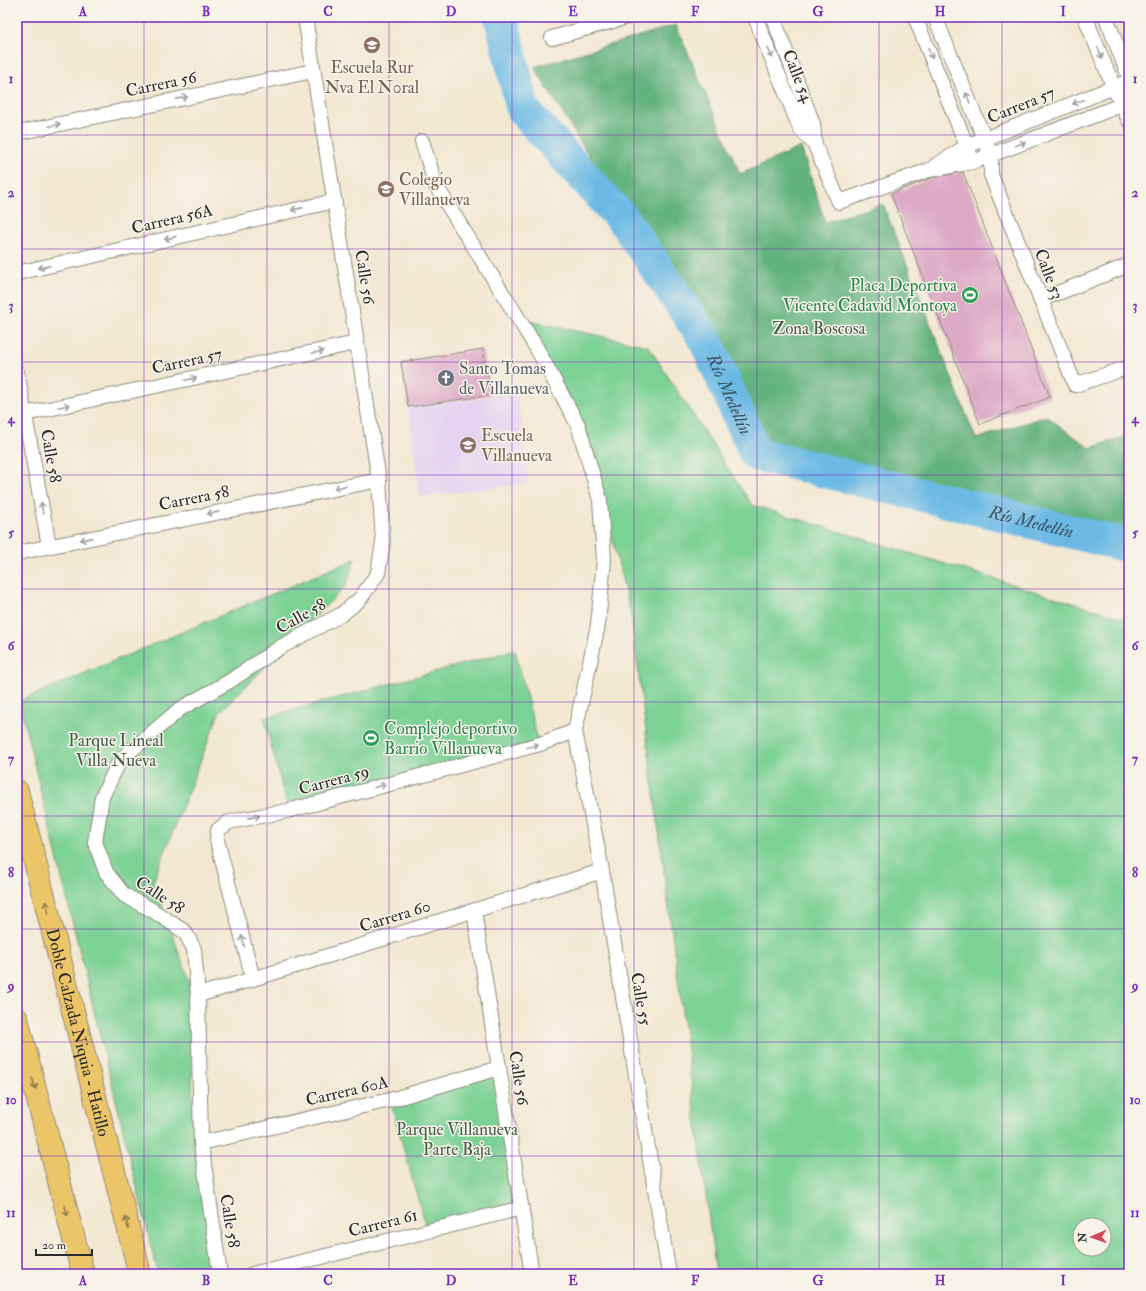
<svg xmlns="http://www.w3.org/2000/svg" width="1146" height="1291" viewBox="0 0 1146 1291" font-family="'IM FELL Double Pica',serif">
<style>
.built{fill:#e5d3f1}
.industrial{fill:#c7c0d9}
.green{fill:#7bd195;stroke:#537e60;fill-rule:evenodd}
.forest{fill:#64b37e;stroke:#486f54}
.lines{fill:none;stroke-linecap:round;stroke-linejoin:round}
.river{stroke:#6bb9e5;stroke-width:34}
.building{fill:#ddaac6}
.minor-casing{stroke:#8e8a7e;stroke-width:16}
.trunk-casing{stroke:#8e8a7e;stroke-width:24}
.minor{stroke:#fff;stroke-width:14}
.trunk{stroke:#edc569;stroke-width:22}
.oneway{stroke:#a0a0a0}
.oneway2{stroke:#8c784a}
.grid{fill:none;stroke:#7b2cbf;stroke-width:1;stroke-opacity:0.55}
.labels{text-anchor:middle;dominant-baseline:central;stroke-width:3;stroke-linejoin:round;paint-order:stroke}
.education-label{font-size:17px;fill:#785e54;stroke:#f7f3e8;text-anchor:start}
.street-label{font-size:17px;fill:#2b2b2b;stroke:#f7f3e8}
.leisure-label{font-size:17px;fill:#27864d;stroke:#f7f3e8;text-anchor:end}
.park-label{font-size:17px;fill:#435d4b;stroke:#f7f3e8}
.worship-label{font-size:17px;fill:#5b616d;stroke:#f7f3e8;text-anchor:start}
.water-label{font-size:18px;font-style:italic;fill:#3e5663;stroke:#f7f3e8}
.neatline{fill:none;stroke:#7b2cbf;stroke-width:1.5}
.grid-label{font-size:13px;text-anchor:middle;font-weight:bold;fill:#7b2cbf}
</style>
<rect width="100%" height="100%" fill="#f7f3e8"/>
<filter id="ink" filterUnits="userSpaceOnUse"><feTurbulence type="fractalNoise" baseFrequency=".025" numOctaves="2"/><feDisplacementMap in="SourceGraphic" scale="8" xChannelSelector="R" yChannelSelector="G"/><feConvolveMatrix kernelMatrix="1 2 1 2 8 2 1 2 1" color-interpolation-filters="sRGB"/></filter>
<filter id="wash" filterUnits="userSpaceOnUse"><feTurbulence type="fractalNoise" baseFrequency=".012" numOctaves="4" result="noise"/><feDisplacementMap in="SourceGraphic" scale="16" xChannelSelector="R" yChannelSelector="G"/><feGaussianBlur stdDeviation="0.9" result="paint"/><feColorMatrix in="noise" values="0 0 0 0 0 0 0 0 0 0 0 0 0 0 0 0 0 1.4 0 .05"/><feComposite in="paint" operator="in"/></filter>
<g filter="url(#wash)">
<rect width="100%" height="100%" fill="#f2e8d1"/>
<path class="built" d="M517 393 529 483 420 497 408 407Z"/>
<path class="industrial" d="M17 1244 25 1274H17Z"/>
<path class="green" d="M524 320 648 346 752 505 1129 620V1274H716L631 615 585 427ZM1080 1225H1104V1249H1080Z
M355 559 346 586 219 713 153 882 191 985 193 1144 218 1274H158L19 701Z
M515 650 538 742 288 809 264 718Z
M499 1068 522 1208 427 1231 390 1100Z"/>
<path class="forest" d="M676 25 740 174 801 147 825 222 883 204 976 439 1046 416 1090 448 1129 435V527L1125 530 771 450 534 67Z"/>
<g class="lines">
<path class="river" id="s1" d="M501 17 523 110 625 222 705 339 756 454 1129 546"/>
</g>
<g id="blocks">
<path class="building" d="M963 172 1050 397 980 424 891 194 931 178Z
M483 349 491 395 408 407 401 362Z"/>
</g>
</g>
<g filter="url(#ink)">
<use href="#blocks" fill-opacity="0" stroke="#8e8a7e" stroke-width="1"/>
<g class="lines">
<g class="minor-casing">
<path id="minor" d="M755 17 800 128 815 145
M773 17 813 124 815 145 839 202 929 170 973 162 1129 102
M915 17 970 154
M935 17 991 155V175L1075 385 1129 367
M1085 17 1114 88 1129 120
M1106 17 1129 77
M552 38 627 17
M17 133 313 71
M422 141 436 186 536 347 578 425 600 500 604 560 598 625 575 731 602 871 669 1274
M935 166 967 146 1129 81
M17 273 335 201
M1040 300 1129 265
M17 372 49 546
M25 414 356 343
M17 553 379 480
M474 911 532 1274
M253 979 217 840 218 830 229 822 287 811 439 771 540 744 575 731
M198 995 253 979 602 871
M201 1143 390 1100 499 1068
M220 1274 201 1143 198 995 194 949 185 932 152 910 124 895 106 872 95 842 102 797 120 760 180 709 230 681 279 648 342 614 360 599 378 573 383 542 379 480 305 17
M252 1274 522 1208"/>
</g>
<g class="trunk-casing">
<g id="trunk">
<path id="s2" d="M17 791 140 1274"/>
<path d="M17 1019 83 1274"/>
</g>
</g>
<use href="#minor" class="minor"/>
<use href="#trunk" class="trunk"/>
</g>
<defs><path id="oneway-shaft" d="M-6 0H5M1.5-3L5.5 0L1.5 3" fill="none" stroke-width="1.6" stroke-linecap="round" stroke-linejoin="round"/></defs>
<g class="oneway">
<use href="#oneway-shaft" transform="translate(770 53) rotate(68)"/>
<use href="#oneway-shaft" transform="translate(930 53) rotate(68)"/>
<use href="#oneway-shaft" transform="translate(1100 53) rotate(68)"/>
<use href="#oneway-shaft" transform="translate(182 98) rotate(-12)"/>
<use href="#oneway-shaft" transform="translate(968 98) rotate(-112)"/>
<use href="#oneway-shaft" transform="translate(1078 102) rotate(158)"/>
<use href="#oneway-shaft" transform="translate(55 125) rotate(-12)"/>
<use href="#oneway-shaft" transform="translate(1020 144) rotate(-21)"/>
<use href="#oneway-shaft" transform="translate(297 209) rotate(167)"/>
<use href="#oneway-shaft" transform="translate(170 238) rotate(167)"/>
<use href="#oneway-shaft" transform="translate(44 267) rotate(167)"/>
<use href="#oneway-shaft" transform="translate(318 352) rotate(-12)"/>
<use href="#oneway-shaft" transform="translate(191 379) rotate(-12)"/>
<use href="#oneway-shaft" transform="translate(64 406) rotate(-12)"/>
<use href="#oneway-shaft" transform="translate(340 487) rotate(169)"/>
<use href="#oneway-shaft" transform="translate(42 508) rotate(-100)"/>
<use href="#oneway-shaft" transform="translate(213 513) rotate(169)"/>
<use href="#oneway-shaft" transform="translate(86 539) rotate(169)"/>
<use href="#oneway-shaft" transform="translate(533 746) rotate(-15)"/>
<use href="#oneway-shaft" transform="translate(380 786) rotate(-15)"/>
<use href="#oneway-shaft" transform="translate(254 817) rotate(-11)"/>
<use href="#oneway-shaft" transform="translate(243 941) rotate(-104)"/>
</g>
<g class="oneway2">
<use href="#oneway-shaft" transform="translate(47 907) rotate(-104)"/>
<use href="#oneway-shaft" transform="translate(34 1084) rotate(75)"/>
<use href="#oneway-shaft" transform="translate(66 1210) rotate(75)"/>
<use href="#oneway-shaft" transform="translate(127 1223) rotate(-104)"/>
</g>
</g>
<path class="grid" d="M144 17V1274M267 17V1274M389 17V1274M512 17V1274M634 17V1274M757 17V1274M879 17V1274M1002 17V1274M17 135H1129M17 249H1129M17 362H1129M17 475H1129M17 589H1129M17 702H1129M17 816H1129M17 929H1129M17 1042H1129M17 1156H1129"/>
<defs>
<g id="school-disc" transform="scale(0.9)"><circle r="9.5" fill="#8d6e63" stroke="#f7f3e8"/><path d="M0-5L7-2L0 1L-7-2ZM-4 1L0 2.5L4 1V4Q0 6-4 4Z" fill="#fff"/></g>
<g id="stadium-disc" transform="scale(0.9)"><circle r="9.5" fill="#2e9e5b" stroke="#f7f3e8"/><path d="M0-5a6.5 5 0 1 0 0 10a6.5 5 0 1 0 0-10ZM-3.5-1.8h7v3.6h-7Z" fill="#fff"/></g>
<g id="church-disc" transform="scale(0.9)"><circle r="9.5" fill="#6b7280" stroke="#f7f3e8"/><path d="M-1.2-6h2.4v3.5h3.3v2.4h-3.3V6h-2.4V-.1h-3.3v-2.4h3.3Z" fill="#fff"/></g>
</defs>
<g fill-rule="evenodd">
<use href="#school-disc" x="372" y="45"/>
<use href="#school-disc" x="386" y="189"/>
<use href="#stadium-disc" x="970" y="295"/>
<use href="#church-disc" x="446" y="378"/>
<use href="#school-disc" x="468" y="445"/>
<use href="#stadium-disc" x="371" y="738"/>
</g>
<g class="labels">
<g class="education-label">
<text x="372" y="67" text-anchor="middle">Escuela Rur<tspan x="372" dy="20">Nva El N0ral</tspan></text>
<text x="399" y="179">Colegio<tspan x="399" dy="20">Villanueva</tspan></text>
<text x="481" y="435">Escuela<tspan x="481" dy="20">Villanueva</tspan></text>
</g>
<g class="street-label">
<text transform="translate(798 76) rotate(68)">Calle 54</text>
<text transform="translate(161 84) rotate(-12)">Carrera 56</text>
<text transform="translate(1021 105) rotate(-22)">Carrera 57</text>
<text transform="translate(172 219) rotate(-13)">Carrera 56A</text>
<text transform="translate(1049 274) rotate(69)">Calle 53</text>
<text transform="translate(365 277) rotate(81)">Calle 56</text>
<text transform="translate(187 361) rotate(-12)">Carrera 57</text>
<text transform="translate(51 456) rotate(80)">Calle 58</text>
<text transform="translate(194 498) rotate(-11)">Carrera 58</text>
<text transform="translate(301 616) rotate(-29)">Calle 58</text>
<text transform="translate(334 780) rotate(-15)">Carrera 59</text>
<text transform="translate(160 895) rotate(33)">Calle 58</text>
<text transform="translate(395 916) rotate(-17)">Carrera 60</text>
<text transform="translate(641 999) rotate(80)">Calle 55</text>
<text stroke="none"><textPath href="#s2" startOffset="249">Doble Calzada Niquia - Hatillo</textPath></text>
<text transform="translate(519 1078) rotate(81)">Calle 56</text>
<text transform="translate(347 1091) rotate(-13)">Carrera 60A</text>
<text transform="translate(230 1221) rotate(81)">Calle 58</text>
<text transform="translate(383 1223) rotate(-14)">Carrera 61</text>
</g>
<g class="leisure-label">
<text x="957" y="285">Placa Deportiva<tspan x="957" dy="20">Vicente Cadavid Montoya</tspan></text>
<text x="384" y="728" text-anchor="start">Complejo deportivo<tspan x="384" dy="20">Barrio Villanueva</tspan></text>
</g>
<g class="park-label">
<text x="819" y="328">Zona Boscosa</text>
<text x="116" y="740">Parque Lineal<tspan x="116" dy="20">Villa Nueva</tspan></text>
<text x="457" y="1129">Parque Villanueva<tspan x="457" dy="20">Parte Baja</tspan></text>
</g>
<g class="worship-label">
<text x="459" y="368">Santo Tomas<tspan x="459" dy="20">de Villanueva</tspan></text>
</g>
<g class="water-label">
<text stroke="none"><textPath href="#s1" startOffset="449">Río Medellín</textPath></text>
<text stroke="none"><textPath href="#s1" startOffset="798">Río Medellín</textPath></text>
</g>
</g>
<rect width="1146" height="1291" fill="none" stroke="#f7f3e8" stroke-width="44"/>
<g transform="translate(1092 1237) rotate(268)"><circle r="19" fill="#f7f3e8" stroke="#a5a39c"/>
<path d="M0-3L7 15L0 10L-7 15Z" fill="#d1495b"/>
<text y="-6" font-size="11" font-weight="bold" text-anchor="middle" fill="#2b2b2b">N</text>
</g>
<path d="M36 1249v6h56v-6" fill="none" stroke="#2b2b2b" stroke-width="2"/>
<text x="42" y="1249" font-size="12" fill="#2b2b2b" stroke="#f7f3e8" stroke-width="3" paint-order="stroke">20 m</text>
<rect x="22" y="22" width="1102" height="1247" class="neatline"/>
<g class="grid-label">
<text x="83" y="16">A</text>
<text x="206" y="16">B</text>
<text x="328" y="16">C</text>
<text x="451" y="16">D</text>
<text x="573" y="16">E</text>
<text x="695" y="16">F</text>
<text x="818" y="16">G</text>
<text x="940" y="16">H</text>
<text x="1063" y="16">I</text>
<text x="11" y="83">1</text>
<text x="1135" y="83">1</text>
<text x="11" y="197">2</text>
<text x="1135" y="197">2</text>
<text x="11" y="310">3</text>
<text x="1135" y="310">3</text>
<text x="11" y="423">4</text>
<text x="1135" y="423">4</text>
<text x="11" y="537">5</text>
<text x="1135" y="537">5</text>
<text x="11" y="650">6</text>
<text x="1135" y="650">6</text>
<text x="11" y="763">7</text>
<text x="1135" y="763">7</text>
<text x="11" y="877">8</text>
<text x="1135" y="877">8</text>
<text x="11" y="990">9</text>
<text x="1135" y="990">9</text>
<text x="11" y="1104">10</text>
<text x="1135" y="1104">10</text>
<text x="11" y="1217">11</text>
<text x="1135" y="1217">11</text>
<text x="83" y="1285">A</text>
<text x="206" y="1285">B</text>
<text x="328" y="1285">C</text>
<text x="451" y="1285">D</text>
<text x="573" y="1285">E</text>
<text x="695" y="1285">F</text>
<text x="818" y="1285">G</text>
<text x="940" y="1285">H</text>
<text x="1063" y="1285">I</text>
</g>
</svg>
